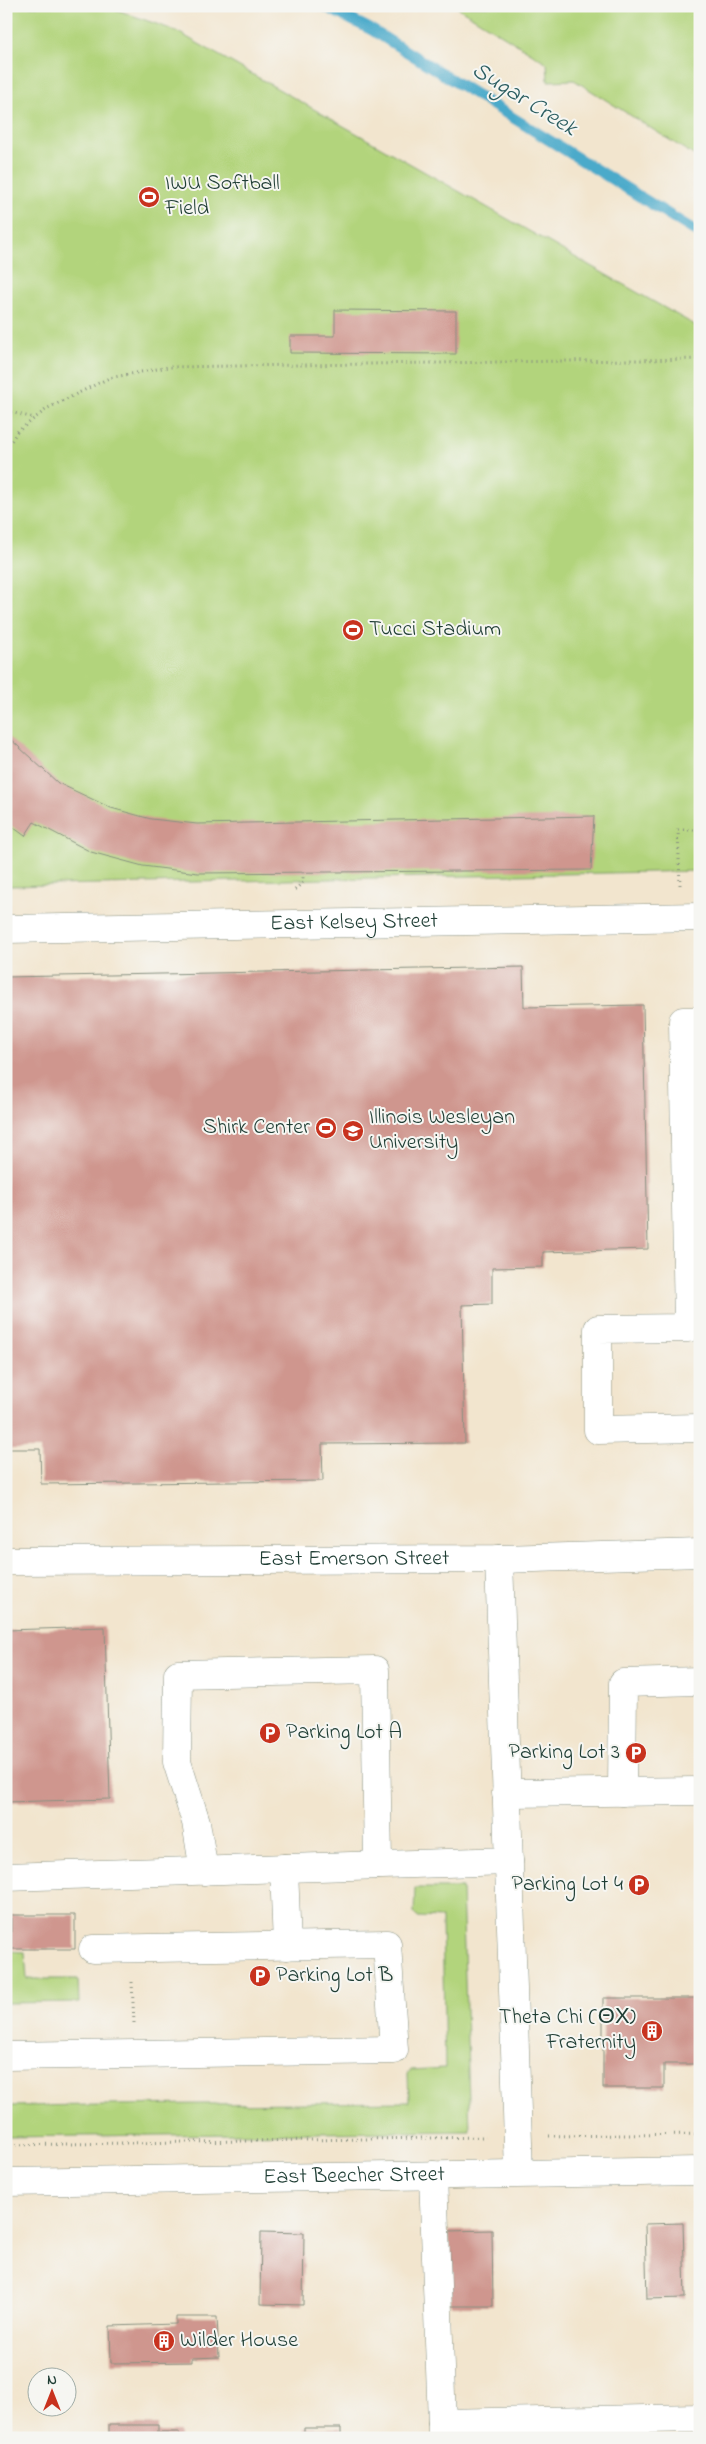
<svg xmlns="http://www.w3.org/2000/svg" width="706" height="2444" viewBox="0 0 706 2444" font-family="'Indie Flower',sans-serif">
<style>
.green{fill:#b2d47c;stroke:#688858}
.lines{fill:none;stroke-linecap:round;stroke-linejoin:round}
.stream{stroke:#4baaca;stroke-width:11}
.building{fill:#cf968e}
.minor-casing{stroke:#889181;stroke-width:29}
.major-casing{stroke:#889181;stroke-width:29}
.path{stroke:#889181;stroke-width:3;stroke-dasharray:1 4;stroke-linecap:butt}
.minor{stroke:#fff;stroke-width:28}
.major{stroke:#fff;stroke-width:28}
.labels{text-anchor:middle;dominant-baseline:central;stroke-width:4;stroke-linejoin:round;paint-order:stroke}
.poi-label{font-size:22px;fill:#1f3d34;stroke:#f6f6f2;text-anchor:start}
.street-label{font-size:22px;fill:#1f3d34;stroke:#f6f6f2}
.water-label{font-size:24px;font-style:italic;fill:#2c5e61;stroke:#f6f6f2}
</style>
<rect width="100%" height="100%" fill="#f6f6f2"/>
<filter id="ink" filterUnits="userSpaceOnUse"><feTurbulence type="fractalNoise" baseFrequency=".02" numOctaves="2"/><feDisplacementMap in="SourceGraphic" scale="10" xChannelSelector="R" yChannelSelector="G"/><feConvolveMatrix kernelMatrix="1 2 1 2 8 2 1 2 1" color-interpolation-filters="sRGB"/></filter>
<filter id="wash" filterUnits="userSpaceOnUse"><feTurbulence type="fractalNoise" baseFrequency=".0096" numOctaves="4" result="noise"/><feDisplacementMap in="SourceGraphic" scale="20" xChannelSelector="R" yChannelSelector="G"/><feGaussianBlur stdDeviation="1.12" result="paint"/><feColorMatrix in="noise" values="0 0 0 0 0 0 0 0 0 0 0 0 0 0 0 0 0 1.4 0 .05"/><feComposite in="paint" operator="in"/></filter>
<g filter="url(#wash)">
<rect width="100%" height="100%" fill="#f2e5ce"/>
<path class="green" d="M6 6H106L176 31 700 328V871L6 886Z
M455 6H700V159L574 80 548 81 547 63Z
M415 1888H462L470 2131 6 2137V2106L409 2102 408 2074 411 2070 445 2068 442 1918 417 1917 414 1914Z
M6 1948 8 1951 25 1952 27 1979H78L79 2002 6 2003Z"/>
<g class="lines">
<path class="stream" d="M324 6 372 30 700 234"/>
</g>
<g id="blocks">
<path class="building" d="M335 310 456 311V354L290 353V336H335Z
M6 735 58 783 111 808 151 819 197 824 594 816 591 870 198 873 143 866 91 852 34 822 25 836 6 822Z
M523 967 524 1007 643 1005 648 1249 543 1252V1267L492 1268V1304L462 1305 465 1443 322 1444 323 1481 41 1484 40 1449H6V977Z
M105 1627 110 1799 6 1802V1630Z
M11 1915H75V1949H11Z
M603 1998H700V2064H664V2088H603Z
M683 2223 685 2298 647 2299 645 2224Z
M492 2230 493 2306H451L449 2231Z
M261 2232 304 2233 303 2305 260 2304Z
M176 2317H217L219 2357 192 2358V2362L111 2363 110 2326 176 2324Z
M109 2425H158V2432H179V2438H109Z
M304 2428H341V2438H304Z"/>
</g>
</g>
<g filter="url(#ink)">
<use href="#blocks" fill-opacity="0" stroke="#889181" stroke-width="1"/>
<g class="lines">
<g class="minor-casing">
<g id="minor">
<path id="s1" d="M6 929 700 917"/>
<path d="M700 1021H683L688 1328 598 1329V1430L700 1428"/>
<path d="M499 1559 519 2173"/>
<path d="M622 1792 623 1683 700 1681"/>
<path d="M506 1793 700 1791"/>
<path d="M284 1868 287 1946"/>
<path d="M204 1871 196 1822 177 1762 178 1674 375 1670 378 1865"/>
<path d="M6 1877 509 1861"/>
<path d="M6 2056 394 2050 387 1944 93 1949"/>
<path d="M433 2175 442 2423"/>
<path id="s2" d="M6 2182 700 2171"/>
<path d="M442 2438V2423L700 2418"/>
</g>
</g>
<g class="major-casing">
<g id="major">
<path id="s3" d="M6 1561 499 1559 700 1553"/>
</g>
</g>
<path class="path" d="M6 411 34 418
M6 449 17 432 48 408 109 378 168 367 700 359
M680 885 678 830H700
M295 890 303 882V873
M132 1982 134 2023
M549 2136 700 2134
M6 2145 486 2137"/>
<use href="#minor" class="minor"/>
<use href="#major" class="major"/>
</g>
</g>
<defs>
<g id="stadium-disc" transform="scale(1.125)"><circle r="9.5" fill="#c8321e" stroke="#f6f6f2"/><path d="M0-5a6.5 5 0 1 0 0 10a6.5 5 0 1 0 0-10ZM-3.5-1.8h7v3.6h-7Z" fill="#fff"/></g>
<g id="university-disc" transform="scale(1.125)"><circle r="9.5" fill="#c8321e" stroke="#f6f6f2"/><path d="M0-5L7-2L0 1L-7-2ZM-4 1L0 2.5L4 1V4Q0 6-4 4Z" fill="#fff"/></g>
<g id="parking-disc" transform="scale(1.125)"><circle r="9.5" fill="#c8321e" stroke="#f6f6f2"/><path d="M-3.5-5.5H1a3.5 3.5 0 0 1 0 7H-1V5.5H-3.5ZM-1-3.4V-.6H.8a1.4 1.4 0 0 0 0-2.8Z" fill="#fff"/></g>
<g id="building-disc" transform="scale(1.125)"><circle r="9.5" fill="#c8321e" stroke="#f6f6f2"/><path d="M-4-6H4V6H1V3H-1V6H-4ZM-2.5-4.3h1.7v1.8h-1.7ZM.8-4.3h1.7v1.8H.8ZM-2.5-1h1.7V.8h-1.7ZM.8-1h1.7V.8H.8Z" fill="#fff"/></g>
</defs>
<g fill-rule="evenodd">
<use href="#stadium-disc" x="149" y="197"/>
<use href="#stadium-disc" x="353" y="630"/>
<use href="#stadium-disc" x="326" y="1128"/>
<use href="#university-disc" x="353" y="1131"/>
<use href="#parking-disc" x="270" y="1733"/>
<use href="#parking-disc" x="636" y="1753"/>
<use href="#parking-disc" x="639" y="1885"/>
<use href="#parking-disc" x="260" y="1976"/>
<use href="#building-disc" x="652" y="2031"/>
<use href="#building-disc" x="164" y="2341"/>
</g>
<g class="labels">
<g class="poi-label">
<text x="165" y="184">IWU Softball<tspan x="165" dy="25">Field</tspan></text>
<text x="369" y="630">Tucci Stadium</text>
<text x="369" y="1118">Illinois Wesleyan<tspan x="369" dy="25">University</tspan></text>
<text x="310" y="1128" text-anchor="end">Shirk Center</text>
<text x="286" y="1733">Parking Lot A</text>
<text x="620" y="1753" text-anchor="end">Parking Lot 3</text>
<text x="623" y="1885" text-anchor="end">Parking Lot 4</text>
<text x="276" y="1976">Parking Lot B</text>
<text x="636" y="2018" text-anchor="end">Theta Chi (ΘΧ)<tspan x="636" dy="25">Fraternity</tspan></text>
<text x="180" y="2341">Wilder House</text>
</g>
<g class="street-label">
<text stroke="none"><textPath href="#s1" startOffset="348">East Kelsey Street</textPath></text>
<text stroke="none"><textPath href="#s3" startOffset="348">East Emerson Street</textPath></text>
<text stroke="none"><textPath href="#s2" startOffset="348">East Beecher Street</textPath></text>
</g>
<g class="water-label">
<text transform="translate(524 100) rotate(32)">Sugar Creek</text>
</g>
</g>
<rect width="706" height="2444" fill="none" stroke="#f6f6f2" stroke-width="25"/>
<g transform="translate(52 2392)"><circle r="24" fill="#f6f6f2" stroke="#a0aca6"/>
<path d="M0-4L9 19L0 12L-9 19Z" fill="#c8321e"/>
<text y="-8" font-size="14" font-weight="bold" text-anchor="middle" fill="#1f3d34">N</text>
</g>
</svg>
